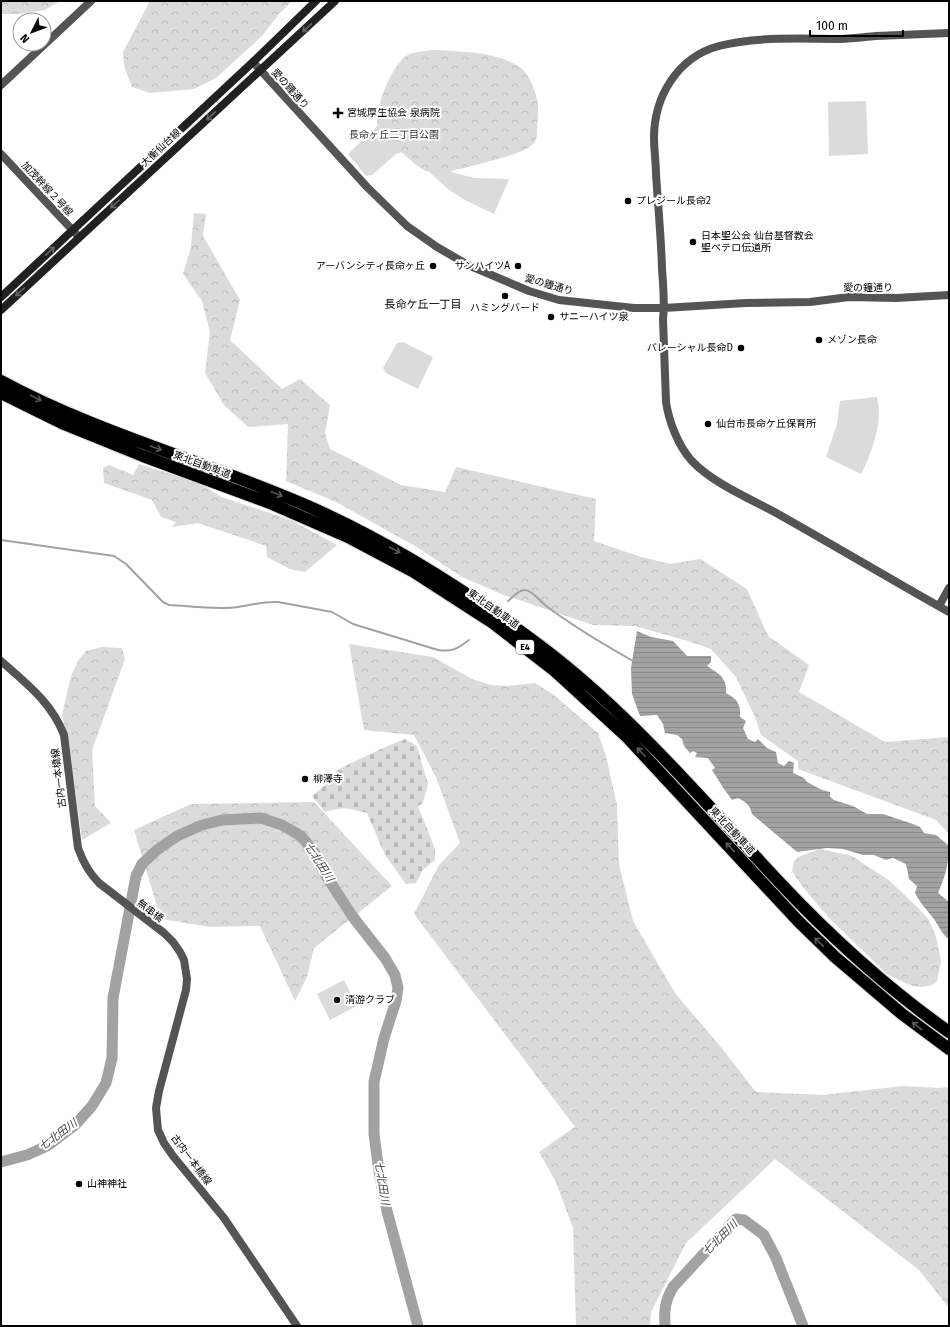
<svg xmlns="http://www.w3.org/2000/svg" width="950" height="1327" viewBox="0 0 950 1327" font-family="'Fira Sans','Noto Sans JP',sans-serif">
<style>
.green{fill:#dbdbdb}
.forest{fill:url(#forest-crowns)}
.cemetery{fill:url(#cemetery-stones)}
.water{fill:url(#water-rules)}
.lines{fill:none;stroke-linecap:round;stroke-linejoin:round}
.stream{stroke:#a2a2a2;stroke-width:2}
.river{stroke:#a2a2a2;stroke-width:11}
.motorway-casing{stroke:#dbdbdb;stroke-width:14}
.tertiary{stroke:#545454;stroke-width:8}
.secondary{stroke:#212121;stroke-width:8}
.motorway{stroke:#000;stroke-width:12}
.oneway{stroke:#646464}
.oneway2{stroke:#595959}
.poi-dot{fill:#000;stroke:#fff;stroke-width:1.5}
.labels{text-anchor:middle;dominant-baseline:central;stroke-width:4;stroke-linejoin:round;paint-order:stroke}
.shield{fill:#fff;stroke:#4c4c4c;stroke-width:1}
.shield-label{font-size:9px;font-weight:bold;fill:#000}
.street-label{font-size:10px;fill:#000;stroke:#fff}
.poi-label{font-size:10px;fill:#000;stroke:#fff;text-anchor:start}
.park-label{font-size:10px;fill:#323232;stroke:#fff}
.neighbourhood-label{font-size:11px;fill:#000;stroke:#fff}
.water-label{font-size:11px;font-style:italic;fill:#434343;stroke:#fff}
</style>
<defs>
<pattern id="forest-crowns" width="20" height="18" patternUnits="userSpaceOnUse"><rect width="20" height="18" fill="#dbdbdb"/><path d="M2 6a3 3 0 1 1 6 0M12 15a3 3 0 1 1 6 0" fill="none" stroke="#bababa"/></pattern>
<pattern id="cemetery-stones" width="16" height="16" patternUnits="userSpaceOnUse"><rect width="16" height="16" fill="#dbdbdb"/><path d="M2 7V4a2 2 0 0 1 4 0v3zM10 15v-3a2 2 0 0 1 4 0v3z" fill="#bababa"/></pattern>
<pattern id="water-rules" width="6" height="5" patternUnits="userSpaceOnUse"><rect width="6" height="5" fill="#a2a2a2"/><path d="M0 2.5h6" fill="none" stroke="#8a8a8a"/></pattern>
</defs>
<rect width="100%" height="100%" fill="#fff"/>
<path class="green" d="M866 101 868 154 829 156 828 102Z
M391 113 439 161 454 173 475 178 509 179 494 214 465 200 449 190 406 151 396 154 372 175 366 176 348 154Z
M403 342 433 357 418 389 386 373 383 368 397 343Z
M877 397C878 403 879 408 879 413 879 432 870 457 861 474L826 457 837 424 840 401Z
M344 980 357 1006 330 1020 317 994Z"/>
<path class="forest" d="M1 1H60L45 10 18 14H1Z
M150 1H292L279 14 262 36 216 78 194 89 150 93 132 87 124 66 123 52Z
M435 50C462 52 493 51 518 66 528 71 537 93 538 105 538 112 538 119 537 126 537 132 538 139 534 143 526 152 509 155 498 159 483 163 444 175 430 172 420 170 413 162 405 155 397 149 382 137 378 127 373 111 393 62 408 55 415 51 427 51 435 50Z
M194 213 206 214 203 236 240 300 230 340 282 389 300 379 330 405 325 433 330 449 401 485 445 492 456 467 596 499 594 541 638 556 670 564 700 559 747 589 768 636 809 665 799 692 885 742 949 737V834L936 820 798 769V761L761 735 755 717 736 677 711 649 691 642 635 626 593 625 504 595 462 577 415 546 336 502 286 481 288 424 248 427 224 405 205 373 210 332 202 301 183 274 191 247Z
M139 464 200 483 221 497 291 520 337 545 305 572 290 569 267 557 266 546 198 523 172 527 176 522 161 517 152 500 104 483 103 468 109 465 133 475Z
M349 644 433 657 472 679 491 685 508 686 535 683 554 695 598 733 606 756 617 805 619 865 633 921 675 993 720 1046 756 1092 822 1095 903 1086 939 1088 949 1087V1308L919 1270 775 1159 686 1243 651 1312 650 1326H576L573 1228 556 1182 539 1152 575 1127 414 914 439 865 460 843 436 777 414 735 364 730Z
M102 647 122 648 125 659 92 750 95 806 111 823 82 840 69 744 62 715 71 676 78 661 86 651Z
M314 802 392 886 314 948 307 977 295 1001 260 926 211 927 161 919 134 830 191 804Z
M820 849 852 856 890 881 919 909 929 920 936 937 941 961 937 981 932 985 923 987 912 986 888 975 830 919 802 886 792 871 794 861 800 856Z"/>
<path class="cemetery" d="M405 739 417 746 428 784 423 803 418 806 435 849V860L423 870 416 883 406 884 385 855 367 813C349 809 344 806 325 812L312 796 331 780 337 770 383 748Z"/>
<path class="water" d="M637 631 651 637 673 641 687 656H711V662L707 666C719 674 727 677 726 693 737 699 741 704 740 717L746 721 743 728 748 739 755 742 758 739 767 748 776 752 778 763 784 766 789 761 794 763 793 773 804 778 807 782 822 790 830 792V797L834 800 853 806 867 814H883L913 824 920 827 924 833 936 835 948 845C950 862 945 877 938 893L949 902V937L947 938C941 932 938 925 934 919 927 910 920 903 915 893L917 886 909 879 906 864 893 858 886 860 874 855H863L843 849 827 848 797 852 752 814C750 805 746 802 738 798L732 800 724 789 712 770 715 768 708 758 695 757 697 753 693 751 690 753 684 746 682 739 677 735 665 733 663 724 657 715 640 716 632 694 631 668Z"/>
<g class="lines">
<path class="stream" d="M1 540 114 556 126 564 163 602 169 605C190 606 217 610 238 607 252 605 264 601 278 602L332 612 353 624 438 650C453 652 457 649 469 640
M508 601C512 598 519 589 525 590 533 591 539 600 545 605 572 626 603 644 633 661"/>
<path class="river" d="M1 1162 27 1155 47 1146 75 1125 92 1106 106 1083 112 1058 113 998 136 876 142 864 157 850 177 836 202 825 222 820 261 818 282 825 301 836 314 852 325 874 353 917 385 958 395 975 398 988 396 1001 384 1038 374 1082V1134L379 1172 387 1211 418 1326
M665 1326C664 1310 665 1301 673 1287L736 1219 744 1220 764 1235 776 1258 803 1326"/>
<g class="motorway-casing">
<path id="motorway" d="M1 381C99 434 208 462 310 507 389 542 462 588 531 639 626 708 702 800 782 885 834 940 887 988 949 1032
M1 393 64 424 143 456 270 503 348 537 414 572 493 623 555 671 626 736 799 922 835 957 902 1014 949 1049"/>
</g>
<path class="tertiary" d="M949 33C925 34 901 35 876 36 863 37 850 39 837 39 801 38 754 37 719 46 678 57 654 96 654 138 654 150 656 162 656 174 658 205 661 236 662 268 663 285 665 302 663 319L666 402C669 422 678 445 691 460 712 483 751 499 778 514 835 546 892 580 949 612
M253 62 367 187 407 226 437 247 468 265 529 291 559 300 634 308H664L746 303 810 302 849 297 896 298 949 295
M1 85 91 1
M1 154 79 237
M939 606 949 588
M1 661C26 683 52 703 64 735L78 848C83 862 89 873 99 883L164 933 173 942 180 952 184 960 187 979 186 990 159 1091 156 1108 158 1130 164 1143 173 1156 224 1218 297 1326"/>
<path class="secondary" d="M1 297 253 62 316 1
M1 310 335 1"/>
<use href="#motorway" class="motorway"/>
</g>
<defs><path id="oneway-shaft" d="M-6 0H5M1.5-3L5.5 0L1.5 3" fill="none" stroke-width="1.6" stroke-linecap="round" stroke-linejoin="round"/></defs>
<g class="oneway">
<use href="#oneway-shaft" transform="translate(307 28) rotate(137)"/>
<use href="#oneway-shaft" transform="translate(211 116) rotate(137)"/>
<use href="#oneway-shaft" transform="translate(115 204) rotate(138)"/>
<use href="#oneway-shaft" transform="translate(50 251) rotate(-43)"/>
<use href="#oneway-shaft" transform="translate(20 292) rotate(137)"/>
</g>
<g class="oneway2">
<use href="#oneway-shaft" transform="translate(36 398) rotate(26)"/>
<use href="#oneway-shaft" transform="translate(156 448) rotate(20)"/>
<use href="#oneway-shaft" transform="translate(277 494) rotate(22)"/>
<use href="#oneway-shaft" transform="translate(395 550) rotate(28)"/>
<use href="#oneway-shaft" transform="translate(641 752) rotate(-134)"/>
<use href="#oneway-shaft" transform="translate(730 847) rotate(-133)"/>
<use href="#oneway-shaft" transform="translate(819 942) rotate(-136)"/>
<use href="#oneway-shaft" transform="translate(917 1026) rotate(-142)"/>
</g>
<g class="poi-dot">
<path d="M336 107h4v4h4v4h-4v4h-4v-4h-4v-4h4z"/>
<circle cx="628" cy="201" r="4"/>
<circle cx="693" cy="242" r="4"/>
<circle cx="433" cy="266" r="4"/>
<circle cx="518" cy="266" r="4"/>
<circle cx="505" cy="296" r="4"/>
<circle cx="551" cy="317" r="4"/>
<circle cx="819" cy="340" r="4"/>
<circle cx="741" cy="348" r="4"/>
<circle cx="708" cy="424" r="4"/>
<circle cx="305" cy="779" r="4"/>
<circle cx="337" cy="1000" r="4"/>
<circle cx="79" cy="1184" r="4"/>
</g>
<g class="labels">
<rect class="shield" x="516" y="640" width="18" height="14" rx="3"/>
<g class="shield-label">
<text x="525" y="647">E4</text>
</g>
<g class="street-label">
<text transform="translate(290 89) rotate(48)">愛の鐘通り</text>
<text transform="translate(161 148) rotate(-43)">大衡仙台線</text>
<text transform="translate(47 189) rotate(47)">加茂幹線２号線</text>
<text transform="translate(549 285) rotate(16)">愛の鐘通り</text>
<text x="868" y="288">愛の鐘通り</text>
<text transform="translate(202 465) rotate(20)">東北自動車道</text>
<text transform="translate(493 609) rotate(35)">東北自動車道</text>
<text transform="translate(59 778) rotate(-97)">古内一本橋線</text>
<text transform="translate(732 831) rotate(47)">東北自動車道</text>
<text transform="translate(150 911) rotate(37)">無串橋</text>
<text transform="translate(191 1160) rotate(53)">古内一本橋線</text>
</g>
<g class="poi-label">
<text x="347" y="113">宮城厚生協会 泉病院</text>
<text x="636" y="201">プレジール長命2</text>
<text x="701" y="236">日本聖公会 仙台基督教会<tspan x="701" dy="12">聖ペテロ伝道所</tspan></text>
<text x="425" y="266" text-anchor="end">アーバンシティ長命ヶ丘</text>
<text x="510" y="266" text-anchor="end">サンハイツA</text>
<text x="505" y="308" text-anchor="middle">ハミングバード</text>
<text x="559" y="317">サニーハイツ泉</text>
<text x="827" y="340">メゾン長命</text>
<text x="733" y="348" text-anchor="end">パレーシャル長命D</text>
<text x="716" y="424">仙台市長命ケ丘保育所</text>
<text x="313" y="779">柳澤寺</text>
<text x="345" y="1000">清游クラブ</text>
<text x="87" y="1184">山神神社</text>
</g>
<g class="park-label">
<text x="394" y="135">長命ヶ丘二丁目公園</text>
</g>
<g class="neighbourhood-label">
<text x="423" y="304">長命ケ丘一丁目</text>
</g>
<g class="water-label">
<text transform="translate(319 862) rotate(57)">七北田川</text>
<text transform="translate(58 1135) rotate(-36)">七北田川</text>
<text transform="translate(382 1183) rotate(81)">七北田川</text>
<text transform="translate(720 1238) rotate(-45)">七北田川</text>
</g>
</g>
<rect width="950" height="1327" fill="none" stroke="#000000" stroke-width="4"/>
<g transform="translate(32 32) rotate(228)"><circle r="19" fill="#ffffff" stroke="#999999"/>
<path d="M0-3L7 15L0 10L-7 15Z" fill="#000000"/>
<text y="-6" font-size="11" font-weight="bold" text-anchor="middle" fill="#000000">N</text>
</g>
<path d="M810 30v6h93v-6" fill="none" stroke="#000000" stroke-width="2"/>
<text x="816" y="30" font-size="12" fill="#000000" stroke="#ffffff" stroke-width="3" paint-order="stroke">100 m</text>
</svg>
